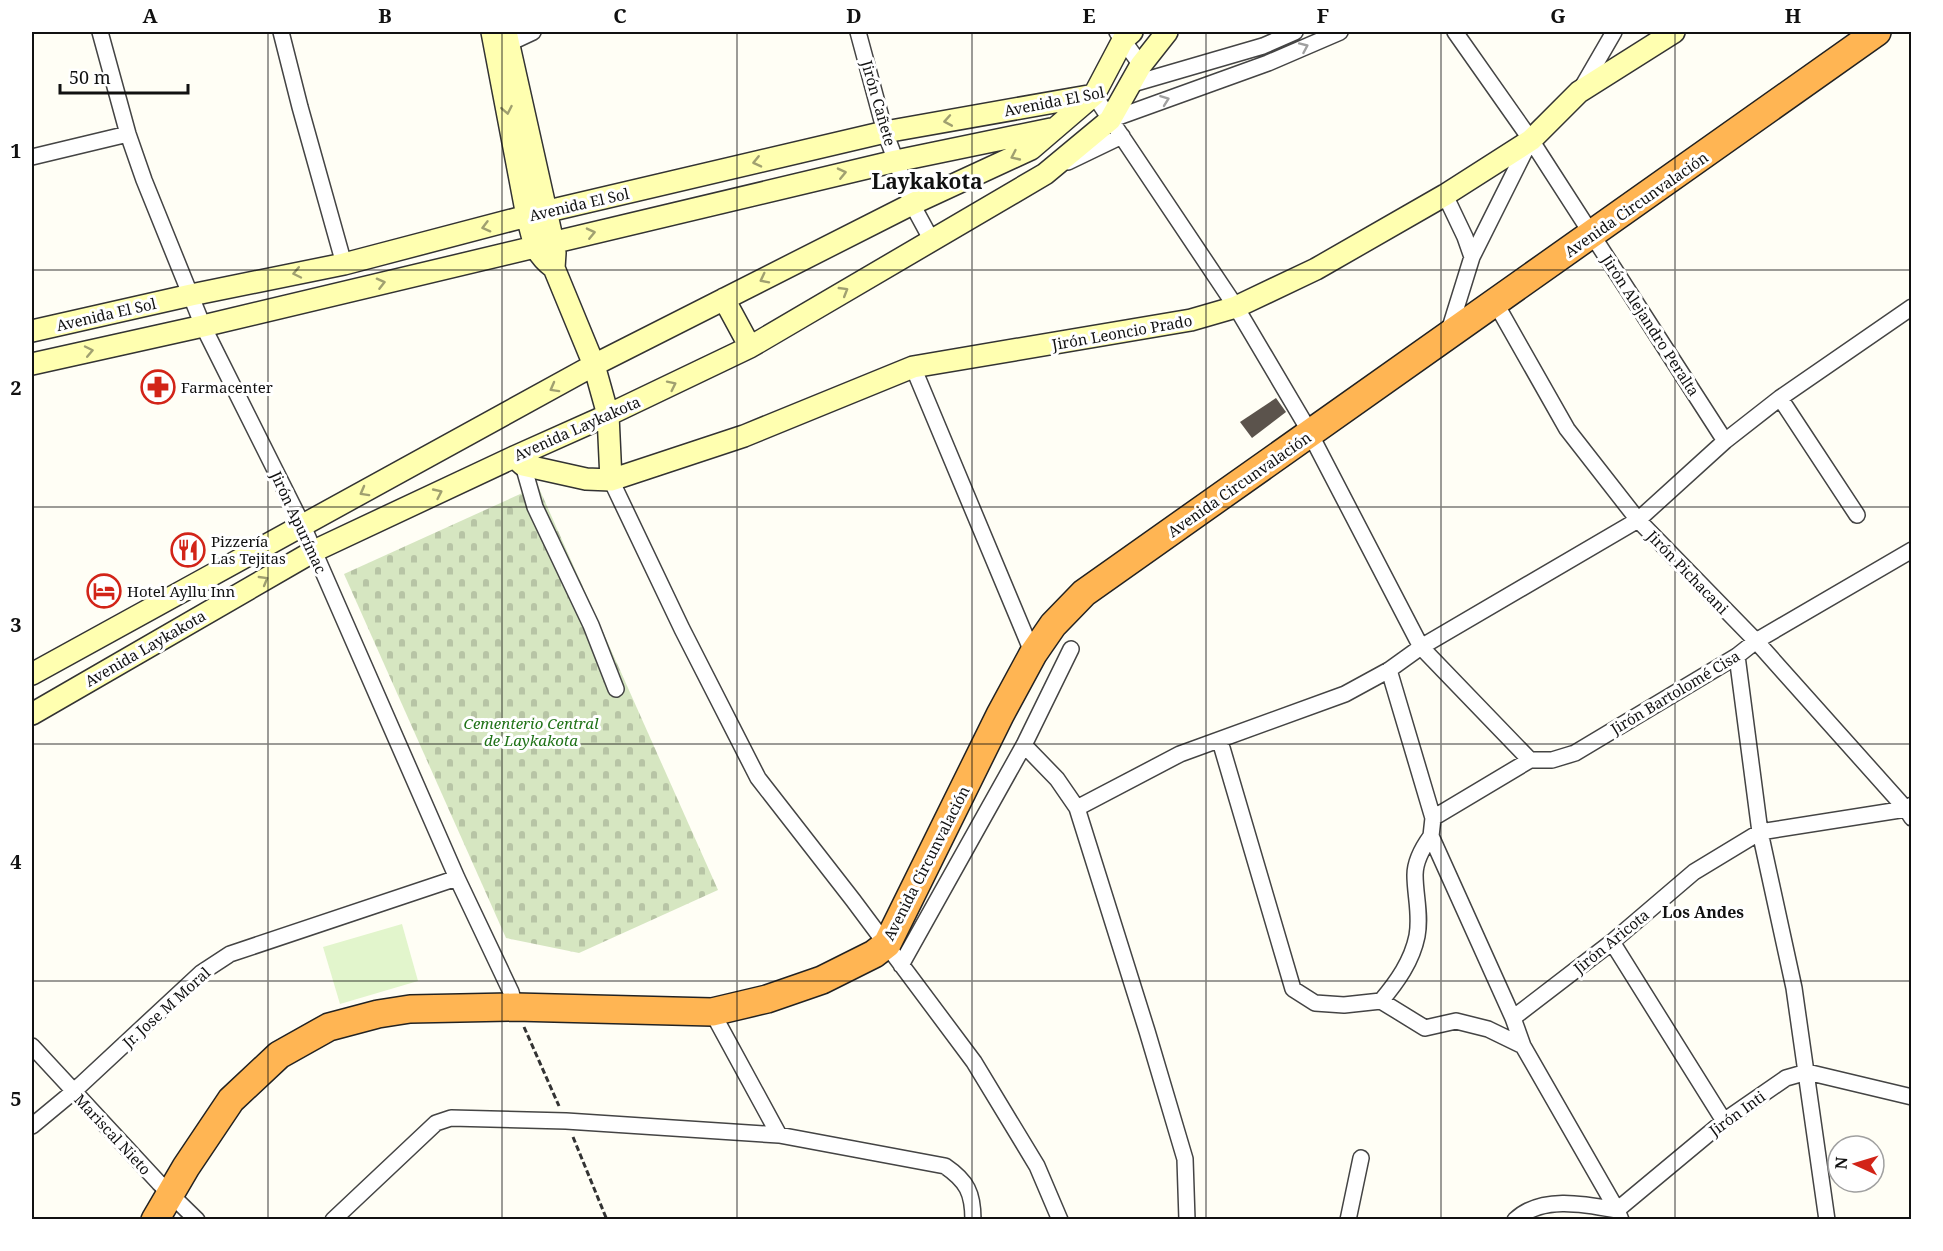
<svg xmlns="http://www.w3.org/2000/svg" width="1943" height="1251" viewBox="0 0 1943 1251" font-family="'Noto Serif',serif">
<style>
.cemetery{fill:url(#cemetery-stones)}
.pitch{fill:#e2f5cc}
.building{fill:#5b534c}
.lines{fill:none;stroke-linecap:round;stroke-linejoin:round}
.street-casing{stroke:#444;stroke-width:18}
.secondary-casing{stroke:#333;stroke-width:24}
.highway-casing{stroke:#222;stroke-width:30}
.path{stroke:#333;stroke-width:3;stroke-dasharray:6 3;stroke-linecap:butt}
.street{stroke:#fff;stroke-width:15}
.secondary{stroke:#ffffb0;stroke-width:21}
.highway{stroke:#ffb553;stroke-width:27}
.oneway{stroke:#a0a0a0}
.oneway2{stroke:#a0a070}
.grid{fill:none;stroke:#111;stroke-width:1.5;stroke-opacity:0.55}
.labels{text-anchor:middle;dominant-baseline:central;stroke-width:6;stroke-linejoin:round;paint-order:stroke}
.street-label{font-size:15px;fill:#111;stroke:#fff}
.poi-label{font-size:15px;fill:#111;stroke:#fff;text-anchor:start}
.park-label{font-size:15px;font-style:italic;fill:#207218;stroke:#fff}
.neighbourhood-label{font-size:16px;font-weight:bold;fill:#111;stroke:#fff}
.district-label{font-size:21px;font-weight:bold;fill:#111;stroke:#fff}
.neatline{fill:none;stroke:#111;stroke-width:2}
.grid-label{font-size:20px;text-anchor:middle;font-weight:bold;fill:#111}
</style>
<defs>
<pattern id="cemetery-stones" width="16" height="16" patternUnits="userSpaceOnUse" patternTransform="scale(1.5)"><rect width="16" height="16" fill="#d6e6c1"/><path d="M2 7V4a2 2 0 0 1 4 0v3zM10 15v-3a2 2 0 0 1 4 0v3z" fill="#b7c4a5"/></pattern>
</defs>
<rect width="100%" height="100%" fill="#fffef5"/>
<path class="cemetery" d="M538 486 718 890 579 953 506 938 344 574Z"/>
<path class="pitch" d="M402 924 418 981 340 1004 323 947Z"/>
<path class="building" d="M1276 398 1286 412 1252 438 1240 422Z"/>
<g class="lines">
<g class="street-casing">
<path id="street" d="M100 32 128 134 144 180 203 326 303 526 457 878 511 992 515 1007
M281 32 300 107 344 264
M858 32 885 132 912 204 931 239
M1117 32 1141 65
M1455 32 1531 140 1725 441
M501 47 533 32
M1129 85 1263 46 1295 32
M1581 89 1614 32
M1094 95 1236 307 1304 422 1421 647 1530 760
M1110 120 1268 63 1340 32
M32 157 128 134
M1068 162 1122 136
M1445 195 1465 237 1472 257
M1495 302 1567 429 1638 520 1756 641 1906 809 1912 818
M1448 334 1472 257 1530 141
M913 367 1033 654
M1780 398 1857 515
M523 465 535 507 591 625 616 689
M611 480 682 629 758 778 853 900 974 1062 1037 1166 1060 1220
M1737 656 1760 832 1794 988 1827 1220
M1389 670 1433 818 1431 836 1513 1018 1523 1046 1617 1210 1621 1220
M1220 741 1293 989 1315 1003 1344 1005 1381 1001 1425 1028 1456 1021 1488 1029 1523 1046
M1024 745 1057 779 1077 808 1147 1031 1185 1159 1187 1220
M1077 808 1180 754 1345 694 1389 670 1421 647 1638 520 1725 441 1780 398 1912 307
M1433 818 1530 760H1552L1575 753 1737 656 1756 641 1912 550
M1612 942 1724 1121
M901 965 1024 745 1071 649
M1381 1001C1397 982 1412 961 1417 936 1421 915 1415 895 1415 875 1415 861 1423 847 1431 836
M712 1012 779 1135
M1513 1018 1612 942 1694 872 1760 832 1906 809 1912 805
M32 1046 159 1183 197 1220
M32 1126 73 1092 201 973 230 954 457 878
M333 1220 436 1123 451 1118 566 1121 779 1135 945 1166C967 1181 973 1193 973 1220
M1348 1220 1361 1158
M1515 1220C1541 1195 1585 1204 1617 1210L1724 1121 1786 1078 1807 1072 1912 1097"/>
</g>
<g class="secondary-casing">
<path id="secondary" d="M492 32 527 216C534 241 533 252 554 268L555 253 553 242 506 32
M554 268 594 365 608 415 611 480
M724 299 750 347
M32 331 191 295 344 264 527 216 885 132 1094 95
M32 364 203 326 896 161 1051 129
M514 457 523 465 586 479 611 480 744 436 913 367 1191 320 1236 307 1316 269 1445 195 1531 140 1579 92 1674 32
M32 674 594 365 912 204 1031 149 1094 95 1123 40 1132 32
M32 714 314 551 514 457 608 415 750 347 1045 174 1110 120 1141 65 1167 32"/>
</g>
<g class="highway-casing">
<path id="highway" d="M155 1220 186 1167 231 1100 279 1055 329 1027 378 1014 410 1009 515 1007 712 1012 767 999 822 980 874 954 887 944 1000 715 1033 654 1053 625 1084 593C1349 407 1614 221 1877 32"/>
</g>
<path class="path" d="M524 1027 559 1106
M573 1137 607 1220"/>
<use href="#street" class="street"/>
<use href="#secondary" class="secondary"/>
<use href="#highway" class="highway"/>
</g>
<defs><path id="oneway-chevron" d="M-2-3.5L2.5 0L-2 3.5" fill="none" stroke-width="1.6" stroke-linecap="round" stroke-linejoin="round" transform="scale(1.5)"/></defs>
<g class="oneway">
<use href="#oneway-chevron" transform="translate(1304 47) rotate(-24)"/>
<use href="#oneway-chevron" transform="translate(1165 100) rotate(-20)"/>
</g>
<g class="oneway2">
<use href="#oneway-chevron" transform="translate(507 110) rotate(79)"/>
<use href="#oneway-chevron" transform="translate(948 121) rotate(170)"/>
<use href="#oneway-chevron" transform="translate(1015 156) rotate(155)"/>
<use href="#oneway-chevron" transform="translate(757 162) rotate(167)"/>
<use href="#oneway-chevron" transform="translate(842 173) rotate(-13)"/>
<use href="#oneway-chevron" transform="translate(486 227) rotate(165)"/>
<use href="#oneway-chevron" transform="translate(591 233) rotate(-13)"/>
<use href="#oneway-chevron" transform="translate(297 273) rotate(168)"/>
<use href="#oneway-chevron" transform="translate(764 279) rotate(153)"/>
<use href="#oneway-chevron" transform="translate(381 283) rotate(-14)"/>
<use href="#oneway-chevron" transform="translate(844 291) rotate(-31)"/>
<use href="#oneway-chevron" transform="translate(89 351) rotate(-12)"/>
<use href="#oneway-chevron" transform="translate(672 385) rotate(-26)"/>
<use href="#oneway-chevron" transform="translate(554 388) rotate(151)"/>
<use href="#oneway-chevron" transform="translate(364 492) rotate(151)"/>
<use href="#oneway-chevron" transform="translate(438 493) rotate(-25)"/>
<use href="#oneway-chevron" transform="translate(264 580) rotate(-30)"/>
</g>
<path class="grid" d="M268 32V1220M502 32V1220M737 32V1220M972 32V1220M1206 32V1220M1441 32V1220M1675 32V1220M32 270H1912M32 507H1912M32 744H1912M32 981H1912"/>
<defs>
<g id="pharmacy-ring" transform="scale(1.725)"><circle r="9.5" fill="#fff" stroke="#d22418" stroke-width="1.5"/><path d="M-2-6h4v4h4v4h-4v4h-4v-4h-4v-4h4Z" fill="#d22418"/></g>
<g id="restaurant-ring" transform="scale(1.725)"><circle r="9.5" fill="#fff" stroke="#d22418" stroke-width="1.5"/><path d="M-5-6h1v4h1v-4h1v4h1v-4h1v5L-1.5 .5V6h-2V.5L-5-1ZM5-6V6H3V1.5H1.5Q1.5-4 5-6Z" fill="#d22418"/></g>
<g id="hotel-ring" transform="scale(1.725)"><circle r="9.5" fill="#fff" stroke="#d22418" stroke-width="1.5"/><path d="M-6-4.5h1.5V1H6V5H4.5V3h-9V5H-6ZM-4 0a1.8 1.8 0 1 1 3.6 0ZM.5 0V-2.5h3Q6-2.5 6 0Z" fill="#d22418"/></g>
</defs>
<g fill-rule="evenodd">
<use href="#pharmacy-ring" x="158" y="387"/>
<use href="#restaurant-ring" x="188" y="550"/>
<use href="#hotel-ring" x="104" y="591"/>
</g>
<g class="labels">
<g class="street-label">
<text transform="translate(1054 101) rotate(-11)">Avenida El Sol</text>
<text transform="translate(879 103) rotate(74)">Jirón Cañete</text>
<text transform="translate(579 204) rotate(-13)">Avenida El Sol</text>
<text transform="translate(1636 204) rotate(-35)">Avenida Circunvalación</text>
<text transform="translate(106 314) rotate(-13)">Avenida El Sol</text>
<text transform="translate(1651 325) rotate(57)">Jirón Alejandro Peralta</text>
<text transform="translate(1122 332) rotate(-10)">Jirón Leoncio Prado</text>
<text transform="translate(577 428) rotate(-24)">Avenida Laykakota</text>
<text transform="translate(1239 484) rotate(-35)">Avenida Circunvalación</text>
<text transform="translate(299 522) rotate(65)">Jirón Apurímac</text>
<text transform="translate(1688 572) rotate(46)">Jirón Pichacani</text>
<text transform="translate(145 648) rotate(-30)">Avenida Laykakota</text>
<text transform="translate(1675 692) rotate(-31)">Jirón Bartolomé Cisa</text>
<text transform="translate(926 863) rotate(-63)">Avenida Circunvalación</text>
<text transform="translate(1611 941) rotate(-39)">Jirón Aricota</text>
<text transform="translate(166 1007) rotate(-42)">Jr. Jose M Moral</text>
<text transform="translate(1737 1113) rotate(-36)">Jirón Inti</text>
<text transform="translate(113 1134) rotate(47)">Mariscal Nieto</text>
</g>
<g class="poi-label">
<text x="181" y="387">Farmacenter</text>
<text x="211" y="541">Pizzería<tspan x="211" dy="17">Las Tejitas</tspan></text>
<text x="127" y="591">Hotel Ayllu Inn</text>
</g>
<g class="park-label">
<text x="531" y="723">Cementerio Central<tspan x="531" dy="17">de Laykakota</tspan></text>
</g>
<g class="neighbourhood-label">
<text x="1703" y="912">Los Andes</text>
</g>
<g class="district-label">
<text x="927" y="181">Laykakota</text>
</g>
</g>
<rect width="1943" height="1251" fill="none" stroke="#ffffff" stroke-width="66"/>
<g transform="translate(1856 1164) rotate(274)"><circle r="28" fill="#ffffff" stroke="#a0a0a0" stroke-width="1.5"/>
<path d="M0-4.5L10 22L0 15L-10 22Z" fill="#d22418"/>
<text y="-9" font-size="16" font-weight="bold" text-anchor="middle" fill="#111111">N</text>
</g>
<path d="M60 84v9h128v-9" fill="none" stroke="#111111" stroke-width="3"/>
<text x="69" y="84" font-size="18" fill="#111111" stroke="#ffffff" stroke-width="4.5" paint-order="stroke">50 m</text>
<rect x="33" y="33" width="1877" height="1185" class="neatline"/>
<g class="grid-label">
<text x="150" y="23">A</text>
<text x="385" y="23">B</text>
<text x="620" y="23">C</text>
<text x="854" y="23">D</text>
<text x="1089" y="23">E</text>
<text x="1323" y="23">F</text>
<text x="1558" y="23">G</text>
<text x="1793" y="23">H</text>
<text x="16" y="158">1</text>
<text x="16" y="395">2</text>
<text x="16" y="632">3</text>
<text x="16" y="869">4</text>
<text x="16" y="1106">5</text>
</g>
</svg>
